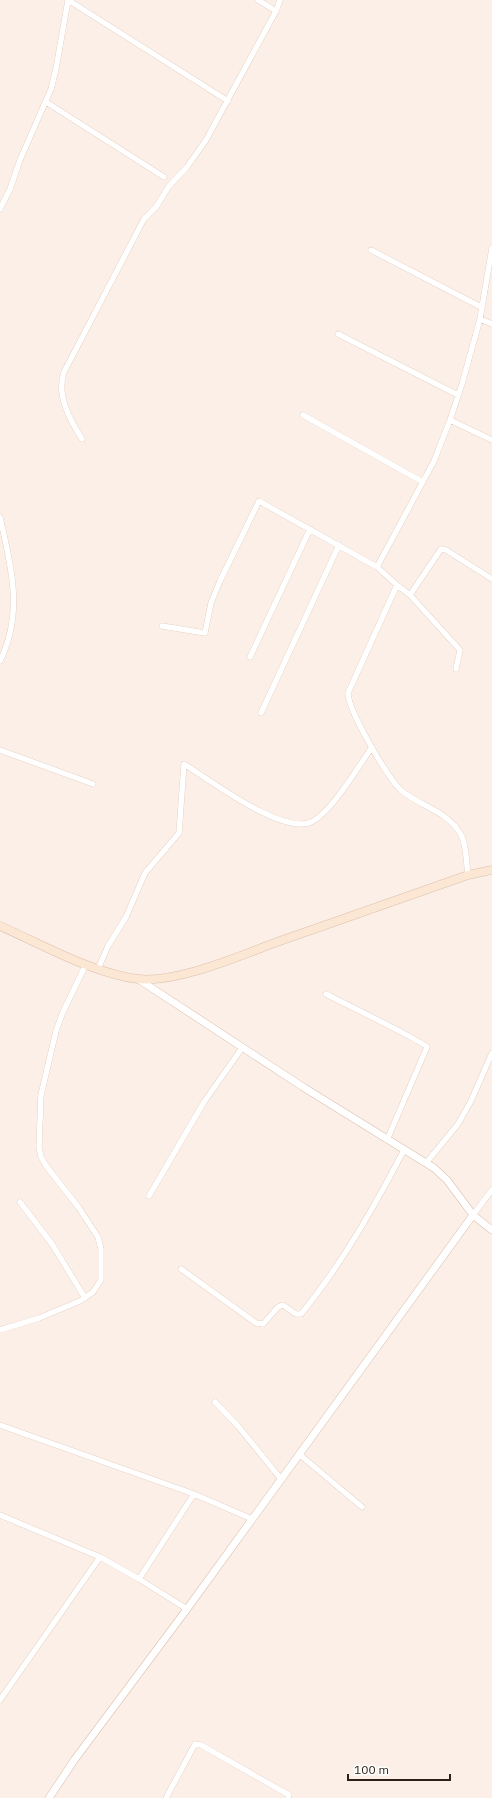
<svg xmlns="http://www.w3.org/2000/svg" width="492" height="1798" viewBox="0 0 492 1798" font-family="'IBM Plex Sans',sans-serif">
<style>
.lines{fill:none;stroke-linecap:round;stroke-linejoin:round}
.minor-casing{stroke:#dcbfab;stroke-width:6}
.tertiary-casing{stroke:#dcbfab;stroke-width:8}
.secondary-casing{stroke:#dcbfab;stroke-width:9}
.minor{stroke:#fff;stroke-width:5.5}
.tertiary{stroke:#fff;stroke-width:7}
.secondary{stroke:#fce7d5;stroke-width:8}
</style>
<rect width="100%" height="100%" fill="#fbefe7"/>
<g class="lines">
<g class="minor-casing">
<path id="minor" d="M68 0 228 101
M258 0 276 11
M46 102 164 177
M0 209 10 189 20 160 51 89 56 69 68 0
M371 250 481 307
M480 319 492 324
M338 334 458 395
M303 415 423 482
M450 420 492 440
M82 439C70 420 56 395 64 372L144 219 156 207 169 186 187 167 206 140 276 11 280 0
M0 517C11 567 24 612 0 661
M377 567 434 461 450 420 462 384 480 319 492 248
M410 595 460 650 456 669
M162 626 205 633 211 603 220 581 259 501 377 567 397 585
M250 657 310 529
M261 713 339 545
M0 750 93 784
M468 875C466 862 467 844 460 833 448 812 421 806 403 792 389 781 348 710 348 693L397 585 410 595 441 549 446 550 492 579
M98 969 108 946 126 917 145 873 179 833 184 764C210 780 282 835 311 822 330 814 359 766 372 747
M326 994C339 1001 424 1042 427 1047L387 1140
M426 1163 458 1124 471 1101 492 1053
M149 1196 204 1102 242 1048
M20 1202 52 1244 85 1298
M473 1215 492 1190
M181 1269 256 1323 263 1324 278 1307 283 1305 296 1314H301C342 1264 374 1207 404 1150
M0 1330 39 1318 80 1301 93 1292 101 1280V1249L98 1237 79 1208 47 1167 41 1157 39 1147 41 1095 56 1031 63 1012 86 964
M215 1402 238 1426 281 1479
M0 1425 194 1494 252 1519
M299 1454 362 1507
M0 1515 100 1557 139 1579 187 1609
M139 1579 194 1494
M0 1700 100 1557
M166 1798 195 1744 201 1745 289 1795 288 1798"/>
</g>
<g class="tertiary-casing">
<path id="tertiary" d="M138 979 303 1087 434 1168 447 1180 473 1215
M49 1798 75 1759 187 1609 473 1215 492 1230"/>
</g>
<g class="secondary-casing">
<path id="secondary" d="M0 926C41 944 94 974 138 979 178 983 239 956 277 942 341 920 405 897 468 875L492 870"/>
</g>
<use href="#minor" class="minor"/>
<use href="#tertiary" class="tertiary"/>
<use href="#secondary" class="secondary"/>
</g>
<path d="M348 1774v6h102v-6" fill="none" stroke="#2d221b" stroke-width="2"/>
<text x="354" y="1774" font-size="12" fill="#2d221b" stroke="#ffffff" stroke-width="3" paint-order="stroke">100 m</text>
</svg>
